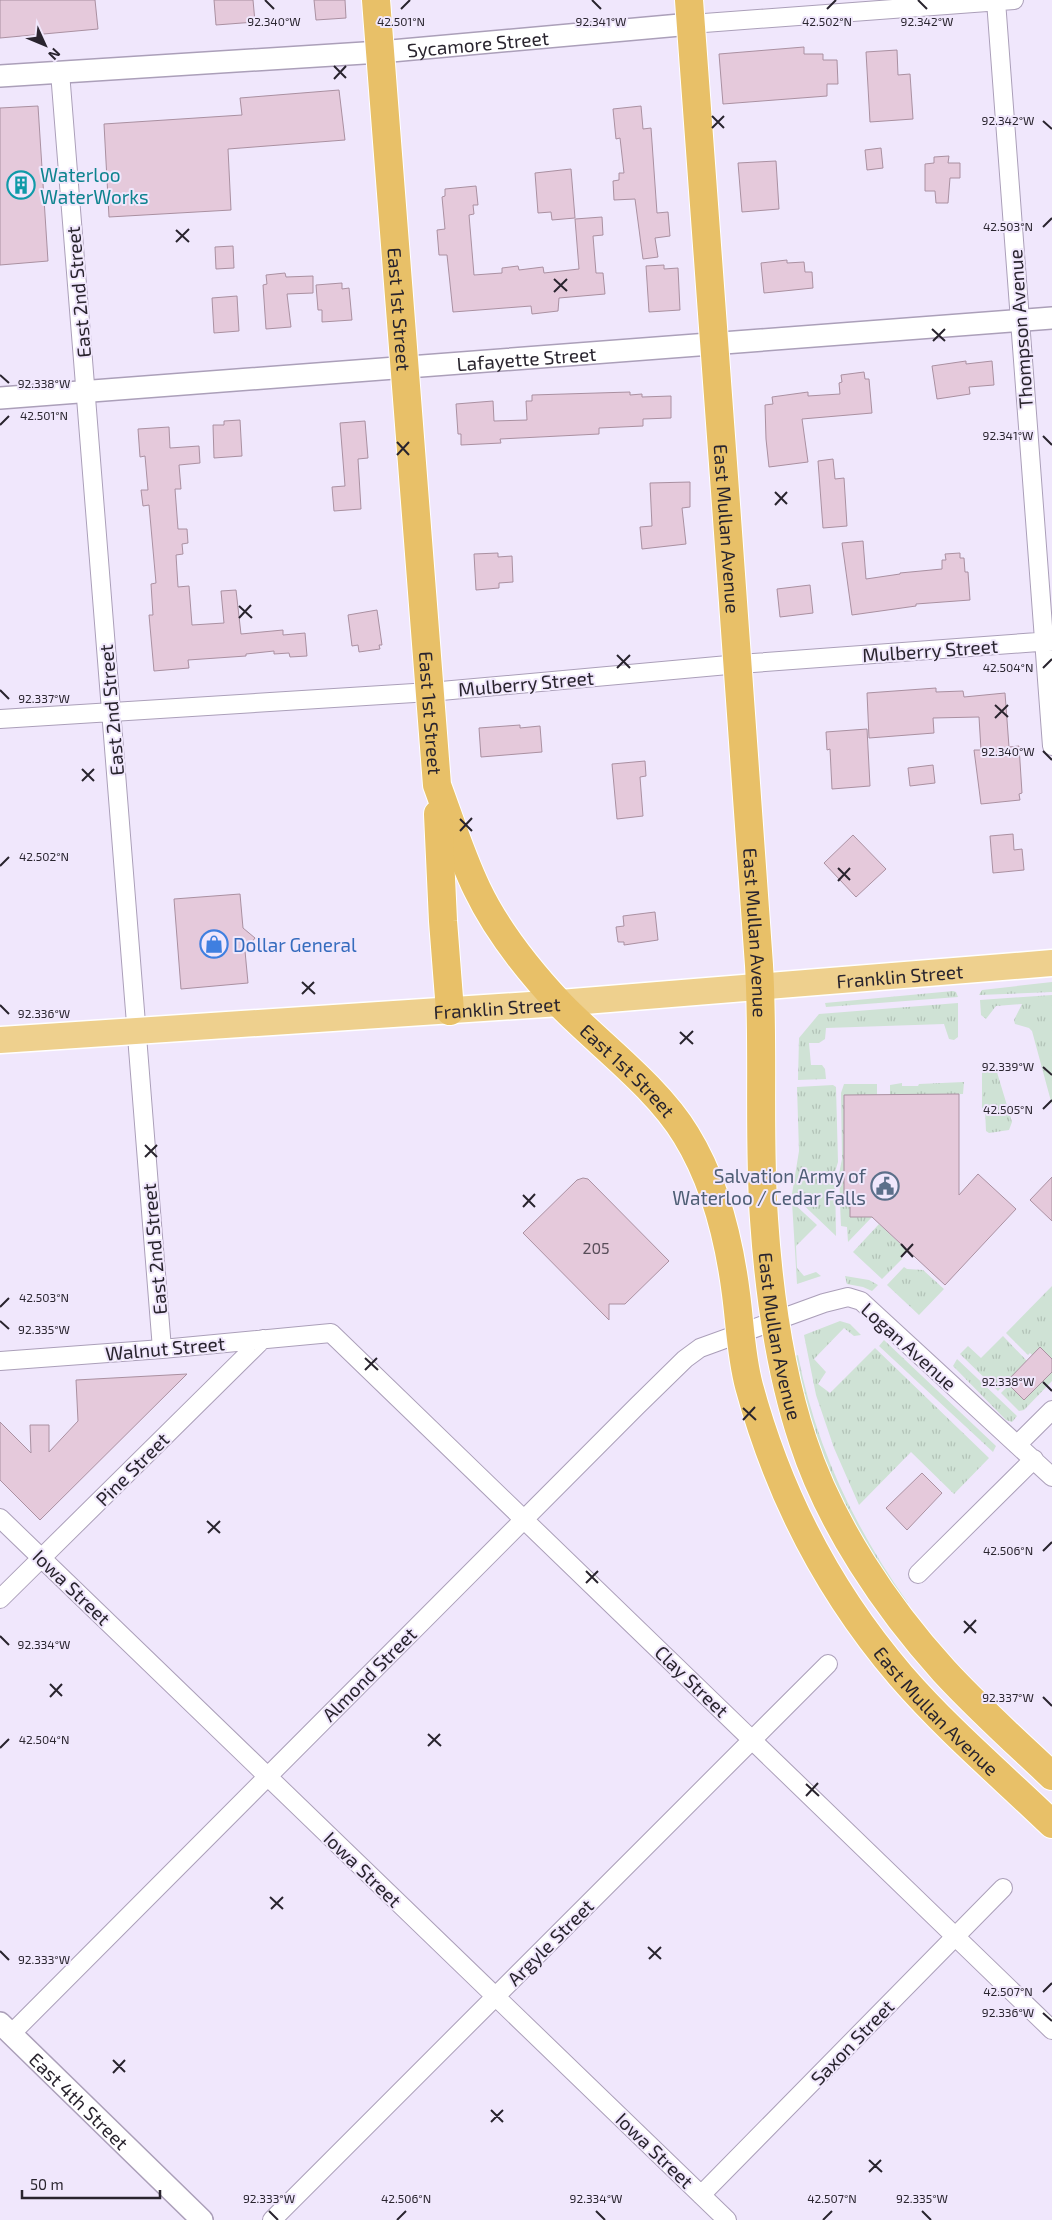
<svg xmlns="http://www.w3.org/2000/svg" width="1052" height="2220" viewBox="0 0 1052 2220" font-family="'Exo 2',sans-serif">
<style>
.grass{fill:url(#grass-tufts)}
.building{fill:#e5c9db;stroke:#aa90a1}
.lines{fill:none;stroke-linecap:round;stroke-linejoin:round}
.minor-casing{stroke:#ab9fb9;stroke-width:20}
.tertiary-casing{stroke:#ab9fb9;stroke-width:24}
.primary-casing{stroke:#fff;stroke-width:29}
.trunk-casing{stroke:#fff;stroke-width:30}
.minor{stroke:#fff;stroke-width:18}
.tertiary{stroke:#fff;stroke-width:21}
.primary{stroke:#eed08e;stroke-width:26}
.trunk{stroke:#e8c068;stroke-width:28}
.ticks{fill:none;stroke:#29242e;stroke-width:2}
.labels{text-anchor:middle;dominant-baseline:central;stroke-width:4;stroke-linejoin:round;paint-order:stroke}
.number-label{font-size:16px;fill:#584d59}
.street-label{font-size:19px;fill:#29242e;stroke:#f0e7fc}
.culture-label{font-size:19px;fill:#0d838f;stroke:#f0e7fc;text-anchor:start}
.shop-label{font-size:19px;fill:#366cbe;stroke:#f0e7fc;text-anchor:start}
.service-label{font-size:19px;fill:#4e5e75;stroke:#f0e7fc;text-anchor:end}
.ticks-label{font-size:12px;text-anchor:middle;fill:#29242e;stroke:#f0e7fc;stroke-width:4;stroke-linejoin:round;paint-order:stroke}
</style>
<defs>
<pattern id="grass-tufts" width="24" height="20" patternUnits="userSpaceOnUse" patternTransform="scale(1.25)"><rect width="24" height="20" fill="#cfe2d5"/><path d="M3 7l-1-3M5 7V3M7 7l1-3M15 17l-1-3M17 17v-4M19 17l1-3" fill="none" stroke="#b2c2b7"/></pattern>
</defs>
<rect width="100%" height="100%" fill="#f0e7fc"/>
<path class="grass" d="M1052 982V992L979 995 982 990Z
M953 991 956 992 958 997 826 1007 825 1003Z
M1052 995V1105L1032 1031 1029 1028 1015 1024 1014 1020 1022 1004 996 1006 986 1019 981 1015 980 1000Z
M958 1003V1037L954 1040 949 1039 944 1024 826 1028 825 1039 819 1043H809L811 1065H822L825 1069 826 1079 798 1080 799 1038 819 1014Z
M996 1069 1012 1122 1009 1130 989 1133 986 1131 985 1109 982 1108V1070Z
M964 1082 963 1094 890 1095V1085L902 1083V1086H918L919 1084Z
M844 1084H877V1095H844V1195L840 1196 839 1174 842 1159 841 1093Z
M833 1085 836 1087 838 1162 835 1172 836 1236 792 1194 799 1151 797 1087Z
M792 1202 817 1225 796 1246 797 1268 804 1276 816 1272 821 1276 797 1284Z
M840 1203H850L851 1217H872L848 1242 847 1227 841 1226Z
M879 1224 907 1250 901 1257 902 1259 882 1279 853 1252Z
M904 1267 907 1269 923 1270 944 1289 919 1315 887 1285Z
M845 1276 869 1280 878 1285 872 1291 863 1287 847 1284Z
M1052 1286V1359L1032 1355 1030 1353 1028 1355 1006 1333Z
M840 1321 850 1324 861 1335 854 1336 844 1328 814 1359 826 1372 818 1384 830 1393 875 1348 989 1458 954 1494 911 1452 859 1505 834 1448 816 1395 804 1335Z
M1003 1336 1027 1361 998 1391 960 1354 968 1346 981 1358Z
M884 1340 996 1446 993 1452 879 1346Z
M798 1355C815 1445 855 1529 908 1603L905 1606C871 1560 832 1492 815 1438 806 1411 800 1384 793 1357Z
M957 1359 1017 1416 1012 1422 1006 1420 953 1366Z
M1052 1372V1381L1024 1410 1019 1411 1001 1393 1009 1385 1024 1400Z"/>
<path class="building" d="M0 0H95L98 29 0 38Z
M214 0H253L255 22 216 25Z
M314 0H345L346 18 316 20Z
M804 47V54H823V60H837L838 84H827V96L723 104 719 54Z
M897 50 898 75 910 74 913 119 870 122 866 52Z
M339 90 345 140 228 149 231 210 109 217 104 124 242 115 240 98Z
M38 106 48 261 0 265V108Z
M641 106 643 129 651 128 657 213 668 212 670 236 655 238 658 257 643 259 635 199 614 200 613 181 619 180V173H624L620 138 616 139 613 109Z
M881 148 883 168 867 170 865 150Z
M949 156 948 163H960V178H950L948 203H936L935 191H925V164L934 163V157Z
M776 161 779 209 742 212 738 163Z
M571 169 575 218 552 220 551 212 538 213 535 173Z
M476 186 478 205H473L474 214 469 215 474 275 502 273V268L518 266 519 270 543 267 544 273 579 269 575 219 602 217 603 235 593 236 596 273H603L605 294 559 298 558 311 532 314 531 306 453 312 447 255H439L437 230 445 229 442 197 445 196V189Z
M233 246 234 268 216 269 215 247Z
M787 260V263L804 262 805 272H812L813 288 764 293 761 263Z
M664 265V269L678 268 680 310 649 312 646 266Z
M285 273 286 277 313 276V293L287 294 291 327 266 329 263 285 267 284 266 275Z
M342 283V289L349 288 352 320 322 322V310H318L316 285Z
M237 296 239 331 214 333 212 298Z
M966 361V364L992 361 994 385 969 387 970 394 937 399 932 366Z
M864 372 865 379H869L872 413 802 419 808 462 769 467 766 439 765 405 773 404 772 397 808 392V396L840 394 839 383 842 382 841 375Z
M630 392V395L642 394V397L671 396V418L643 419V426L599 428V434L500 439 501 443 461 445V434H458L456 404 493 401 494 421 527 420 526 401H532V395Z
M240 420 242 456 214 458 213 425H224V421Z
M365 421 368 458 358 459 361 509 334 511 332 487 345 486 340 423Z
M169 427 170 448 199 446 200 463 179 465 181 489H175L178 529H187L188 543 182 544 183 554 176 555 178 587 189 586 192 625 224 623 221 591 236 590 241 634 283 630V635L305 633 307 656 290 657 289 653 274 654V651L246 654V656L188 660 189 668 154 671 149 615H153L151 584 156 583 149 505 143 506 141 490H148L145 456 140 457 138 429Z
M833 459 835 479 844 478 847 526 823 528 818 461Z
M690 482V507L682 508 686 544 642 549 640 527 652 526 650 483Z
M863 541 866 579 900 574V573L942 569V560H946L945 554 960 553V558H964L965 572H968L970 600 916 604V606L852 615 842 543Z
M498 553V557L512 556 513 582 499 583V588L476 590 474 554Z
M810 585 813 613 780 617 777 589Z
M377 610 382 645H379L380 649 359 652 358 645 352 646 348 615Z
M936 688V692L963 691 964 697 1005 693 1009 747 1019 746 1022 793 1019 794 1020 800 981 804 974 750H981L979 717 933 718 934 733 869 738 867 693Z
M520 725V728L540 726 542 752 481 757 479 728Z
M867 729 870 786 832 789 830 749 827 750 826 732Z
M645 761 646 776 640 777 643 816 617 819 612 764Z
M933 765 935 783 910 786 908 768Z
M1013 834 1014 850 1022 849 1024 870 993 873 990 836Z
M853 835 886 869 856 897 824 863Z
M240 894 243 928 255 938 245 951 248 983 181 989 174 899Z
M655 912 658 940 624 945V942H618L616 927 624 926 623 916Z
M959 1094V1195L978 1174 1016 1209 945 1285 872 1217H850V1200H844V1095Z
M1052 1177V1221L1030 1200Z
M583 1178 588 1179 669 1261 625 1304H609V1320L523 1233 577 1180Z
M1040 1347 1052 1359V1372L1024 1400 1006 1382Z
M187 1374 40 1520 0 1480V1422L31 1453 30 1425H49V1452L78 1421 76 1380Z
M922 1473 942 1493 907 1530 886 1508Z"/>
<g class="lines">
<g class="minor-casing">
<path id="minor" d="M996 1 1052 746
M691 24 1014 0
M60 72 162 1349
M0 719 430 692 739 664 1052 641
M0 1361 162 1349 331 1333 1052 2030
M1017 1445 1052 1410
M0 1518 727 2220
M918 1574 1034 1459
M0 1599 263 1339
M11 2034 637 1406 685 1359 700 1348 824 1303 848 1297 861 1301 1052 1477
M701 2195 1003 1888
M272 2220 828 1664"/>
</g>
<g class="tertiary-casing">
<g id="tertiary">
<path id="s1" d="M0 76 380 52 691 24"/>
<path id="s2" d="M0 398 1052 318"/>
<path id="s3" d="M0 2023 202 2220"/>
</g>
</g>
<g class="primary-casing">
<g id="primary">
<path id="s4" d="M0 1040 560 1003 1052 963"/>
</g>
</g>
<g class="trunk-casing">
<g id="trunk">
<path id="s5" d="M376 0 437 785C450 820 461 856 477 889 497 931 530 972 561 1005 600 1045 657 1087 686 1135 715 1182 729 1239 736 1294 740 1324 741 1356 749 1386 778 1493 829 1592 901 1676 947 1729 1001 1775 1052 1824"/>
<path id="s6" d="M689 0C712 322 737 643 759 965 764 1050 758 1135 764 1219 769 1294 779 1369 803 1441 830 1524 886 1607 944 1671 978 1708 1016 1742 1052 1776"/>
<path d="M438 814 443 921 450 1011"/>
</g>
</g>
<use href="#minor" class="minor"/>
<use href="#tertiary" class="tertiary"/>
<use href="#primary" class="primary"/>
<use href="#trunk" class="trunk"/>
</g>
<path class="ticks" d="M265 0 274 9M592 0 601 9M918 0 927 9M401 9 410 0M827 9 836 0M334 66 346 78M334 79 346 66M712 116 724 128M1043 121 1052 129M712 128 724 116M1043 227 1052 218M176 230 189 242M176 242 189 229M554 279 567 291M554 292 567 279M932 329 945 341M933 341 945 329M0 375 9 383M0 425 9 416M1043 436 1052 445M397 442 409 455M397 455 409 442M775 492 787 504M775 505 787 492M239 606 252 618M239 618 251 605M617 655 630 668M617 668 630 655M1043 668 1052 659M0 690 9 699M995 705 1008 717M995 718 1008 705M1043 751 1052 760M82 769 94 781M82 781 94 769M460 819 472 831M460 831 472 818M0 866 9 857M838 868 850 880M838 881 850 868M302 982 315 994M302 994 314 982M0 1005 9 1014M680 1032 693 1044M680 1044 693 1031M1043 1067 1052 1075M1043 1109 1052 1100M145 1145 157 1157M145 1157 157 1145M523 1195 535 1207M523 1207 535 1194M901 1244 913 1257M901 1257 913 1244M0 1307 9 1298M0 1321 9 1329M365 1358 378 1370M365 1370 377 1358M1043 1382 1052 1391M743 1408 756 1420M743 1420 755 1407M207 1521 220 1533M208 1533 220 1521M1043 1551 1052 1542M586 1571 598 1583M586 1583 598 1571M964 1621 976 1633M964 1633 976 1620M0 1636 9 1645M50 1684 62 1696M50 1697 62 1684M1043 1697 1052 1706M428 1734 441 1746M428 1746 440 1734M0 1748 9 1739M806 1784 819 1796M806 1796 818 1783M270 1897 283 1909M271 1909 283 1897M648 1947 661 1959M0 1951 9 1960M649 1959 661 1947M1043 1992 1052 1983M1043 2013 1052 2021M113 2060 125 2072M113 2073 125 2060M491 2110 503 2122M491 2122 503 2110M869 2160 882 2172M869 2172 881 2160M269 2211 278 2220M596 2211 605 2220M922 2211 931 2220M397 2220 406 2211M823 2220 832 2211"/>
<defs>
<g id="building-ring" transform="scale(1.4375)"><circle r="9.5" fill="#f0e7fc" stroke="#0f9aa8" stroke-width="1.5"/><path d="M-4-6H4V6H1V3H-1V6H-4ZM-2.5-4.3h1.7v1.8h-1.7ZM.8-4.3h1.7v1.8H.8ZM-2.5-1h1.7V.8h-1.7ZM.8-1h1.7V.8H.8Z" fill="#0f9aa8"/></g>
<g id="shop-ring" transform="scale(1.4375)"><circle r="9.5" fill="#f0e7fc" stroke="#3f7fe0" stroke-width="1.5"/><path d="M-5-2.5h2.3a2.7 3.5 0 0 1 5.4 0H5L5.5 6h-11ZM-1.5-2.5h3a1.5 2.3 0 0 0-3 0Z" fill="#3f7fe0"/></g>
<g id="civic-ring" transform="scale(1.4375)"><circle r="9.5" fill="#f0e7fc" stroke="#5c6f8a" stroke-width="1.5"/><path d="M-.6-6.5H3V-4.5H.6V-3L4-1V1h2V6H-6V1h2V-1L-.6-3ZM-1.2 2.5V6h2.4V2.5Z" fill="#5c6f8a"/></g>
</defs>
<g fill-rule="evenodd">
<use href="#building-ring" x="21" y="185"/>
<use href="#shop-ring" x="214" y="944"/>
<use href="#civic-ring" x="885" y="1186"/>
</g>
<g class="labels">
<g class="number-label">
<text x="596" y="1247">205</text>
</g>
<g class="street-label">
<text stroke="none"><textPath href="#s1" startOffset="479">Sycamore Street</textPath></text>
<text transform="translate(78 292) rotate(-95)">East 2nd Street</text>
<text stroke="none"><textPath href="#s5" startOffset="310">East 1st Street</textPath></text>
<text transform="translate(1020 329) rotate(-94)">Thompson Avenue</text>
<text stroke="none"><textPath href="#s2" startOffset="528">Lafayette Street</textPath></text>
<text stroke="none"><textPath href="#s6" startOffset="530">East Mullan Avenue</textPath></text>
<text transform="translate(930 650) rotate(-4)">Mulberry Street</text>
<text transform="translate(526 683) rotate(-5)">Mulberry Street</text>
<text transform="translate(111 710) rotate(-95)">East 2nd Street</text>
<text stroke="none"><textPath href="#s5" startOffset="715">East 1st Street</textPath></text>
<text stroke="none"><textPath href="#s6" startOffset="935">East Mullan Avenue</textPath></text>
<text stroke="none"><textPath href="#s4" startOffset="902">Franklin Street</textPath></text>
<text stroke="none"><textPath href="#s4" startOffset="498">Franklin Street</textPath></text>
<text stroke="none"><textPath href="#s5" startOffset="1136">East 1st Street</textPath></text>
<text transform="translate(154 1249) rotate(-95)">East 2nd Street</text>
<text stroke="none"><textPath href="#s6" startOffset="1340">East Mullan Avenue</textPath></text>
<text transform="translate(909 1346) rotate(42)">Logan Avenue</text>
<text transform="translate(165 1348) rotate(-5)">Walnut Street</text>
<text transform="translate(132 1469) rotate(-45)">Pine Street</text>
<text transform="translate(72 1587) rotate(44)">Iowa Street</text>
<text transform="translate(369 1674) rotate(-45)">Almond Street</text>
<text transform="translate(692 1681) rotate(44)">Clay Street</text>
<text stroke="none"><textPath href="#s5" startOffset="1864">East Mullan Avenue</textPath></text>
<text transform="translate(363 1869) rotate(44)">Iowa Street</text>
<text transform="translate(550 1942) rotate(-45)">Argyle Street</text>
<text transform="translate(852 2042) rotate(-46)">Saxon Street</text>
<text stroke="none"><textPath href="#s3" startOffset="111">East 4th Street</textPath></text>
<text transform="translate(655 2150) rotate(44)">Iowa Street</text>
</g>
<g class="culture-label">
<text x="40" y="174">Waterloo<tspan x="40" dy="22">WaterWorks</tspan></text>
</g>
<g class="shop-label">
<text x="233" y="944">Dollar General</text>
</g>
<g class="service-label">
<text x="866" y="1175">Salvation Army of<tspan x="866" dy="22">Waterloo / Cedar Falls</tspan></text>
</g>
</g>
<g class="ticks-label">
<text x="274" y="26">92.340°W</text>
<text x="601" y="26">92.341°W</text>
<text x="927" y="26">92.342°W</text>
<text x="401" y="26">42.501°N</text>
<text x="827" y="26">42.502°N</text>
<text x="1008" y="125">92.342°W</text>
<text x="1008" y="231">42.503°N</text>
<text x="44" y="388">92.338°W</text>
<text x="44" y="420">42.501°N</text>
<text x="1008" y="440">92.341°W</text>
<text x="1008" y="672">42.504°N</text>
<text x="44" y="703">92.337°W</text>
<text x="1008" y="756">92.340°W</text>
<text x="44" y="861">42.502°N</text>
<text x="44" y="1018">92.336°W</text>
<text x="1008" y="1071">92.339°W</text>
<text x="1008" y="1114">42.505°N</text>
<text x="44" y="1302">42.503°N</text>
<text x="44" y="1334">92.335°W</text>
<text x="1008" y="1386">92.338°W</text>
<text x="1008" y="1555">42.506°N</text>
<text x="44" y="1649">92.334°W</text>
<text x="1008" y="1702">92.337°W</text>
<text x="44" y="1744">42.504°N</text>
<text x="44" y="1964">92.333°W</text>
<text x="1008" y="1996">42.507°N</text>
<text x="1008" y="2017">92.336°W</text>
<text x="406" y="2203">42.506°N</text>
<text x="832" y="2203">42.507°N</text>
<text x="269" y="2203">92.333°W</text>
<text x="596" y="2203">92.334°W</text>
<text x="922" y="2203">92.335°W</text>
</g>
<g transform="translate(45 45) rotate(134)" stroke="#f0e7fc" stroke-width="4" paint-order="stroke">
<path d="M0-4L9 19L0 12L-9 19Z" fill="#29242e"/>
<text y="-8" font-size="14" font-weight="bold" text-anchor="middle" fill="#29242e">N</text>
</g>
<path d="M22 2190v8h138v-8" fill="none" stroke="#29242e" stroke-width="2.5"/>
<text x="30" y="2190" font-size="15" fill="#29242e" stroke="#f0e7fc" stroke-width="4" paint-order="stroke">50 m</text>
</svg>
